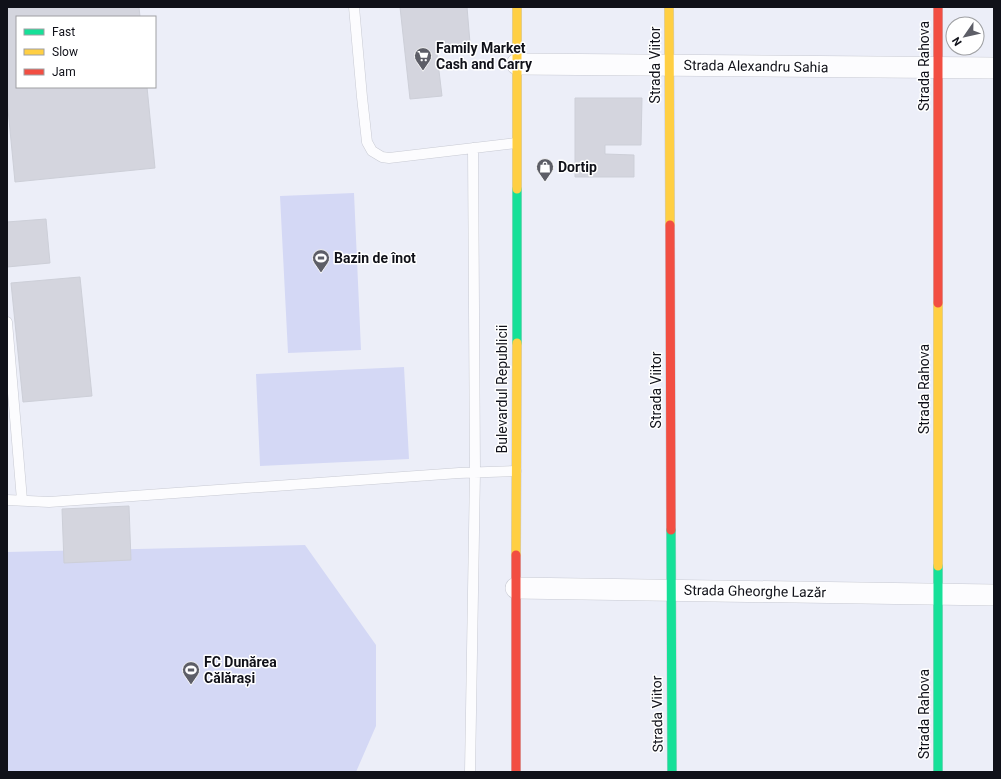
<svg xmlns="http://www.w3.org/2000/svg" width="1001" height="779" viewBox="0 0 1001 779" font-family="Roboto,sans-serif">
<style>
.green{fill:#d4d8f5}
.building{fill:#d4d5de;stroke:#cdcfd8}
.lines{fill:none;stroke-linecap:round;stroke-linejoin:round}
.lane-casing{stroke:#c8cad3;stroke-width:11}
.street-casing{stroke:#c8cad3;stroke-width:22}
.fast-casing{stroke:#c8cad3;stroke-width:10}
.slow-casing{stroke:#c8cad3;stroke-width:10}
.jam-casing{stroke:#c8cad3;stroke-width:10}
.lane{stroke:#fcfcfe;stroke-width:10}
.street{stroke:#fcfcfe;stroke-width:21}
.fast{stroke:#16e098;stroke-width:9}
.slow{stroke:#ffcf43;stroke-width:9}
.jam{stroke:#f24e42;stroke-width:9}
.labels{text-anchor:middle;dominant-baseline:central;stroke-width:3;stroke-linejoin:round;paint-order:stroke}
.poi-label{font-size:14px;font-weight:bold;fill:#101119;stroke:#fff;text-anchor:start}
.street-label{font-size:14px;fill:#101119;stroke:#fff}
</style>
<rect width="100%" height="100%" fill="#eceef8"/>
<path class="green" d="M354 193 361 350 288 353 280 196Z
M404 367 409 459 260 466 256 374Z
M305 545 376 645V726L356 772H7V552Z"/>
<path class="building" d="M7 7H139L140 17H17V87H147L155 168 15 182 7 99Z
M400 7H467L470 43 436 46 442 96 410 99Z
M575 98H642L641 145H605V154L634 155V177H575Z
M46 219 50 263 7 267V222Z
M80 277 92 396 23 402 11 283Z
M129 506 131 560 64 563 62 509Z"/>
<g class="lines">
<g class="lane-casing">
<path id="lane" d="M354 7 362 97 367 142 372 151 382 157 389 158 516 143
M7 322 22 500
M7 500 49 502 459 473 516 471
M470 772 475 472 473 148"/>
</g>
<g class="street-casing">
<path id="street" d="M517 64 994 68
M516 588 994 595"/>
</g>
<g class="fast-casing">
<path id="fast" d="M517 343V189
M671 530 672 772
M938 566V772"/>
</g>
<g class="slow-casing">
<path id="slow" d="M669 7 670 225
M517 189V7
M938 303V566
M516 555 517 343"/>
</g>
<g class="jam-casing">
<path id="jam" d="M938 7V303
M670 225 671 530
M516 772V555"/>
</g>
<use href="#lane" class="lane"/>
<use href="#street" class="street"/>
<use href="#fast" class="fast"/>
<use href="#slow" class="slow"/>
<use href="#jam" class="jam"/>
</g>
<defs>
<g id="supermarket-pin" transform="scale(0.9)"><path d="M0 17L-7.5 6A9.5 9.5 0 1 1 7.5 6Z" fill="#5d5e67" stroke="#fff"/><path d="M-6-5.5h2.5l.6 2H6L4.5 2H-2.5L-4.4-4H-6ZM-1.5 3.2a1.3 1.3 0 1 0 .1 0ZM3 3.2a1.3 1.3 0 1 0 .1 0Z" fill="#fff"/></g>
<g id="shop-pin" transform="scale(0.9)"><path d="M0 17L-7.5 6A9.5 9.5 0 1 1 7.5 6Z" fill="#5d5e67" stroke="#fff"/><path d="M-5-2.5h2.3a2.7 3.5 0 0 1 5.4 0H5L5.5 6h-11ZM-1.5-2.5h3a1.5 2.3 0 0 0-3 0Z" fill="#fff"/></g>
<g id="stadium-pin" transform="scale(0.9)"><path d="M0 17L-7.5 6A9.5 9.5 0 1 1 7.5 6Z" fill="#5d5e67" stroke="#fff"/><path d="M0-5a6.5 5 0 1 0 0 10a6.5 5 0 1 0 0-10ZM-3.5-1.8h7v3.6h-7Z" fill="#fff"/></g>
</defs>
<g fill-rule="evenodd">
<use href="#supermarket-pin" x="423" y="56"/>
<use href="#shop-pin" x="545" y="167"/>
<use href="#stadium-pin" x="321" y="258"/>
<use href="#stadium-pin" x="191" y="670"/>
</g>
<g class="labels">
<g class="poi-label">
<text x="436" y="48">Family Market<tspan x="436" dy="16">Cash and Carry</tspan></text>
<text x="558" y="167">Dortip</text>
<text x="334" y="258">Bazin de înot</text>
<text x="204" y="662">FC Dunărea<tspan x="204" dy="16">Călărași</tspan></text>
</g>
<g class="street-label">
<text transform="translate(655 65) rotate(-90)">Strada Viitor</text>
<text transform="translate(756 66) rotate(1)">Strada Alexandru Sahia</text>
<text transform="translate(924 66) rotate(-90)">Strada Rahova</text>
<text transform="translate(502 389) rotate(-90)">Bulevardul Republicii</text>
<text transform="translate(924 389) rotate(-90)">Strada Rahova</text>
<text transform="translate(656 390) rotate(-90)">Strada Viitor</text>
<text transform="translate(755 591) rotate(1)">Strada Gheorghe Lazăr</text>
<text transform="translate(657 714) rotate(-91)">Strada Viitor</text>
<text transform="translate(924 714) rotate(-90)">Strada Rahova</text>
</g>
</g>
<rect width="1001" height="779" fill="none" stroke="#101119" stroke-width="16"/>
<rect x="16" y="16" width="140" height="72" fill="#ffffff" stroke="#9fa0a3"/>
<rect x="24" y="29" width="20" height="6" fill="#16e098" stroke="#9fa0a3"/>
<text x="52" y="36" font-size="12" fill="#101119">Fast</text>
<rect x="24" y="49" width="20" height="6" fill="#ffcf43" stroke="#9fa0a3"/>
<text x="52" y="56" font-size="12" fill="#101119">Slow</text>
<rect x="24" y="69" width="20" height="6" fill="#f24e42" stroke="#9fa0a3"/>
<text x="52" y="76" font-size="12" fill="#101119">Jam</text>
<g transform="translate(965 36) rotate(236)"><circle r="19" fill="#ffffff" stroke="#9fa0a3"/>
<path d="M0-3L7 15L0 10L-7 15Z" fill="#5d5e67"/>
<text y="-6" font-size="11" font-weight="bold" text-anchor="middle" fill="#101119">N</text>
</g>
</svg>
